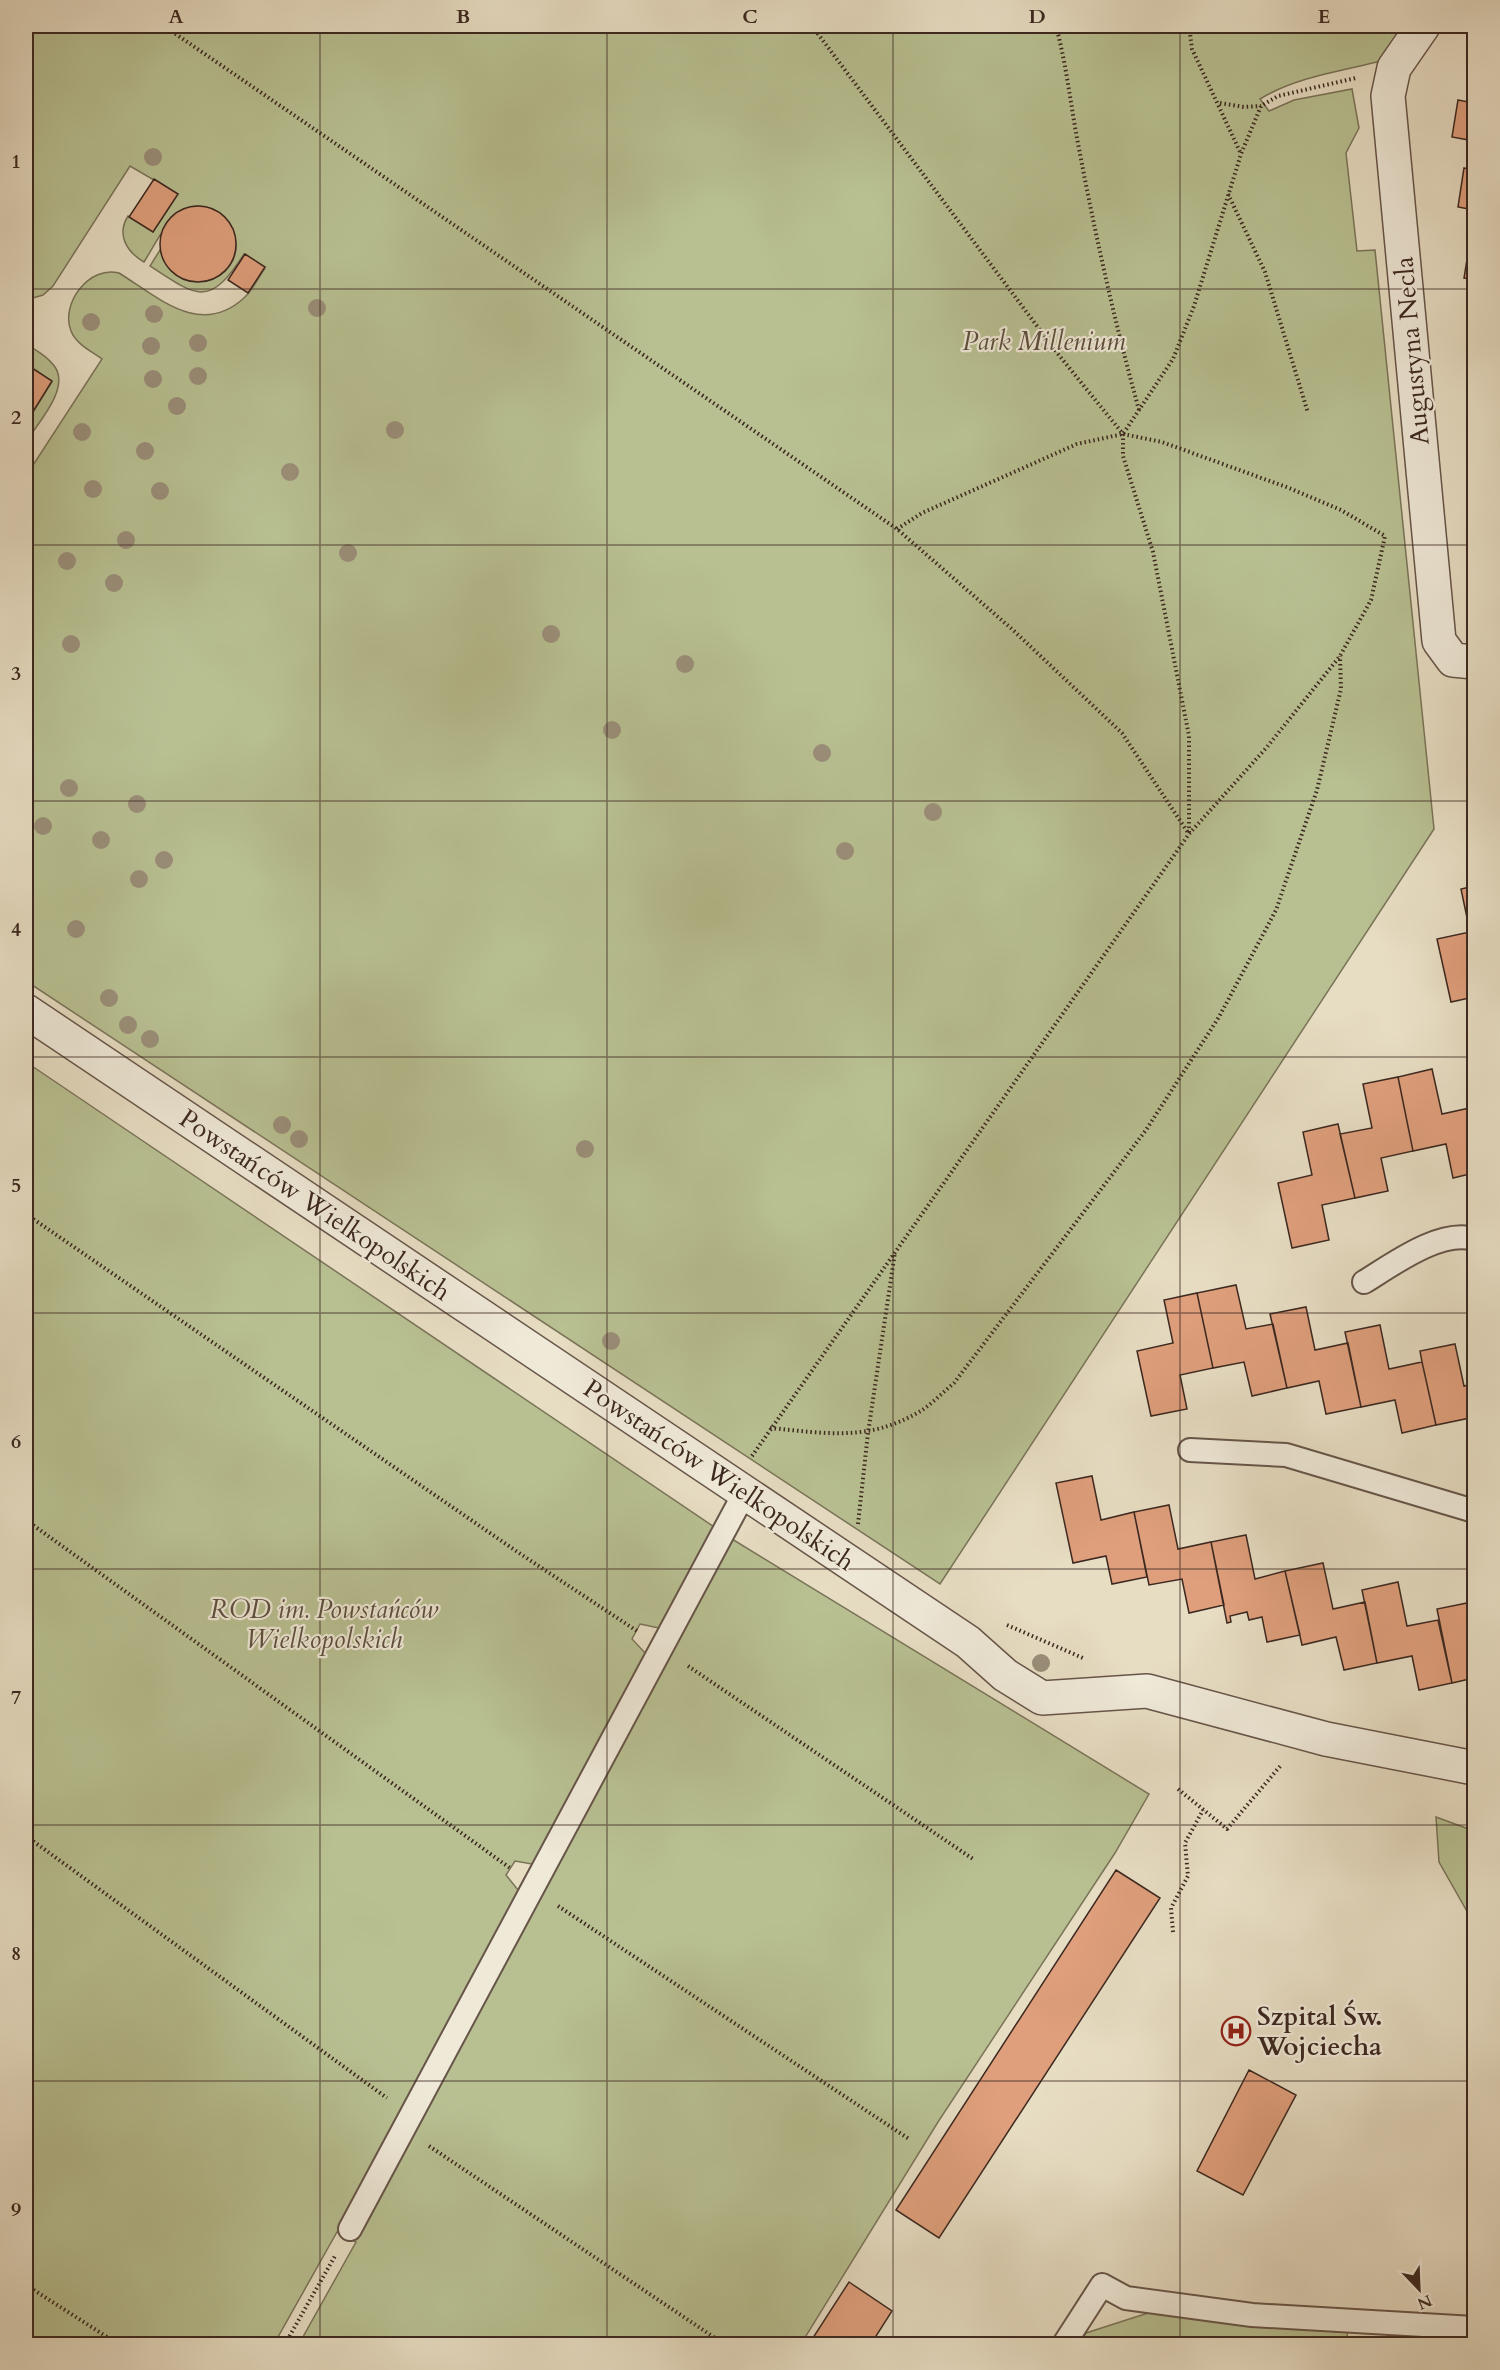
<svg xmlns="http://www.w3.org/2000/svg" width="1500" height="2370" viewBox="0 0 1500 2370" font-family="Cardo,serif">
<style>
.green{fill:#b8c092;stroke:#7a7459;stroke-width:1.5;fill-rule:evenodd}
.building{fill:#df9f7c;stroke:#3c2820;stroke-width:1.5}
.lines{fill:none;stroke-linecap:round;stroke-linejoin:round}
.lane-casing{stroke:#675549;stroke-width:26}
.street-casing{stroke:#675549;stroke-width:36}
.path{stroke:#3c2820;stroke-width:4;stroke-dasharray:1.5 3;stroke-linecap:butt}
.lane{stroke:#efe9d8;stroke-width:22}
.street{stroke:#efe9d8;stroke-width:33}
.tree{fill:#9a8e79}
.grid{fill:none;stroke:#3c2820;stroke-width:1.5;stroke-opacity:0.55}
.labels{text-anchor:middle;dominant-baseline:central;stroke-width:4.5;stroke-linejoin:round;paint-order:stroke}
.park-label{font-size:26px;font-style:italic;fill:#5b4e3c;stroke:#efe9d8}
.street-label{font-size:26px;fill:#3c2820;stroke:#efe9d8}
.poi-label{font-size:26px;font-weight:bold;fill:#3c2820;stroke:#efe9d8;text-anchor:start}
.neatline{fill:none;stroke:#3c2820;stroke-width:2}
.grid-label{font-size:20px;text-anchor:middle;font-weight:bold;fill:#3c2820}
</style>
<rect width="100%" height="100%" fill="#e7ddc3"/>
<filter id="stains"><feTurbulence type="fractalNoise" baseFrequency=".00333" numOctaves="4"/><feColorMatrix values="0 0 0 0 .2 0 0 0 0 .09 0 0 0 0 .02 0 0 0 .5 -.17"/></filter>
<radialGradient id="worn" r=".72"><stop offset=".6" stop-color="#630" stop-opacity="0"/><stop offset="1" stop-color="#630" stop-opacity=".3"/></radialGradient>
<path class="green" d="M26 26H1405L1381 61C1342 71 1295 77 1260 99L1269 111 1294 100 1352 89 1359 128 1346 153 1357 251 1375 250 1434 829 940 1584 26 981V476L102 359C91 351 76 344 71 331 60 303 90 265 119 273 158 297 200 338 244 298 253 290 258 278 265 268L244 254C210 307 198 298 150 266L160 250C175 301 245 284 235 237 233 226 226 218 217 212 179 189 160 237 144 262 127 252 116 235 128 216L153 232 178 194 130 166 53 286 43 295 26 300Z
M26 344C36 350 48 357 55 367 70 389 37 424 26 442V423L52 382 26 364Z
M26 1062 732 1539 1149 1794 1115 1853 938 2122 801 2344H299L356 2242 337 2232 274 2344H26ZM640 1624 659 1628 646 1654 632 1639ZM515 1861 532 1864 518 1890 506 1875Z
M1436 1817 1474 1831V1918L1468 1913 1439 1862Z
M1148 2313 1348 2329 1346 2344H1078L1086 2333Z
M1420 2335 1474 2340V2344H1419Z"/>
<path class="building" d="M1458 100 1474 103V141L1452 137Z
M1464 168 1474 170V210L1458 207Z
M154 179 178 194 153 232 129 217Z
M160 244a38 38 0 1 1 76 0a38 38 0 1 1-76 0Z
M1470 241 1474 242V279L1464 278Z
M245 254 265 267 248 293 228 280Z
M1474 317V352L1469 351Z
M26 364 52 381 26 423Z
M1474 886V997L1451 1002 1437 939 1470 932 1461 889Z
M1432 1069 1442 1114 1474 1107V1173L1453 1178 1446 1144 1413 1151 1398 1077Z
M1398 1077 1413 1151 1381 1158 1388 1191 1355 1198 1340 1134 1372 1128 1363 1084Z
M1338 1124 1355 1198 1322 1205 1329 1240 1292 1248 1278 1183 1312 1175 1303 1132Z
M1236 1285 1246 1329 1273 1324 1287 1388 1252 1396 1244 1362 1213 1368 1197 1293Z
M1197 1293 1213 1368 1180 1375 1187 1409 1151 1416 1137 1351 1173 1343 1164 1300Z
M1306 1307 1315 1350 1348 1343 1361 1407 1326 1414 1319 1381 1287 1388 1270 1314Z
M1380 1325 1389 1369 1422 1362 1436 1425 1402 1433 1395 1400 1361 1407 1345 1332Z
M1455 1344 1464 1386 1474 1384V1441L1470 1418 1436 1425 1422 1362 1420 1351Z
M1092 1476 1101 1520 1134 1512 1147 1577 1112 1584 1106 1556 1073 1563 1056 1483Z
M1169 1505 1178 1549 1211 1542 1224 1605 1189 1613 1182 1579 1149 1585 1134 1512Z
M1246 1535 1255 1579 1285 1571 1300 1635 1267 1642 1262 1617 1249 1620 1247 1612 1230 1616 1231 1622 1227 1623 1211 1542Z
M1323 1563 1333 1609 1365 1602 1377 1663 1344 1670 1336 1637 1302 1645 1285 1571Z
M1398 1582 1407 1626 1438 1620 1452 1683 1419 1690 1412 1656 1377 1663 1362 1590Z
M1472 1602 1474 1678 1452 1683 1437 1609Z
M1116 1870 1160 1898 939 2238 896 2210Z
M1249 2070 1296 2095 1243 2195 1197 2171Z
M849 2282 892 2311 871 2344H809Z"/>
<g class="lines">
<g class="lane-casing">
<path id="lane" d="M1364 1282C1392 1265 1440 1229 1474 1239
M1190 1450 1286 1455 1474 1511
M350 2229 745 1492
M1064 2344 1102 2285 1126 2298 1252 2315 1474 2328"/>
</g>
<g class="street-casing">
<path id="street" d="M1423 26 1394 68 1388 96 1439 641 1453 660 1474 662
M26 1011 968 1642 1005 1675 1042 1698 1147 1691 1326 1739 1474 1768"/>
</g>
<path class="path" d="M164 26 897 529 1013 630 1122 733 1189 834
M1056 26C1066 63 1070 100 1077 138 1094 229 1114 320 1139 410
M1189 26 1192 49 1241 154
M1220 103 1244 107 1261 106
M1228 194 1265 272 1308 413
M1123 434V456L1153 552 1189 736V833
M897 529 922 513 1077 444 1123 434 1173 359 1194 306 1241 154 1261 106 1278 96 1356 78
M26 1214 519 1553 637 1631
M770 1428C826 1433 867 1442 919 1412 931 1405 943 1392 954 1383L1146 1130 1219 1017 1276 910 1317 790 1341 689 1340 656
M752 1456 1189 834 1267 747 1340 656 1371 600 1385 536 1341 510 1289 488 1162 442 1123 434 1058 354 812 26
M26 1520 510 1868
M858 1524 868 1433 895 1252
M1007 1625 1083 1658
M688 1666 973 1859
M1178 1789 1227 1829 1282 1764
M26 1836 387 2098
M558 1906 909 2139
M1173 1932 1171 1908 1188 1876 1185 1843 1203 1810
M429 2146 724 2344
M26 2285 118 2344
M285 2344 335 2256"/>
<use href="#lane" class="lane"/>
<use href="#street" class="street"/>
</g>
<g class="tree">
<circle cx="153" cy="157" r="9"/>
<circle cx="317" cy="308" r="9"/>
<circle cx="154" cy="314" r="9"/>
<circle cx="91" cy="322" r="9"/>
<circle cx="198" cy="343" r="9"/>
<circle cx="151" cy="346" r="9"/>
<circle cx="198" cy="376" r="9"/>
<circle cx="153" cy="379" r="9"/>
<circle cx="177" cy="406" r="9"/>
<circle cx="395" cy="430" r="9"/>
<circle cx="82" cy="432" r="9"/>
<circle cx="145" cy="451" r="9"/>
<circle cx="290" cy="472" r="9"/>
<circle cx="93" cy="489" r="9"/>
<circle cx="160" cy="491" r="9"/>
<circle cx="126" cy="540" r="9"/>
<circle cx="348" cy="553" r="9"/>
<circle cx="67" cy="561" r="9"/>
<circle cx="114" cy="583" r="9"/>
<circle cx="551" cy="634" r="9"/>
<circle cx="71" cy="644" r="9"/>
<circle cx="685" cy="664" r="9"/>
<circle cx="612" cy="730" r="9"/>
<circle cx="822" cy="753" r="9"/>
<circle cx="69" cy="788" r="9"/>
<circle cx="137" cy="804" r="9"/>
<circle cx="933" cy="812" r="9"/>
<circle cx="43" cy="826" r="9"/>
<circle cx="101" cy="840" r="9"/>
<circle cx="845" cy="851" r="9"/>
<circle cx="164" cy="860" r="9"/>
<circle cx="139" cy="879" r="9"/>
<circle cx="76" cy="929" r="9"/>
<circle cx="109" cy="998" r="9"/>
<circle cx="128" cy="1025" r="9"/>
<circle cx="150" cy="1039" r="9"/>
<circle cx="282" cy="1125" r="9"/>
<circle cx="299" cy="1139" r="9"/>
<circle cx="585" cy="1149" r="9"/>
<circle cx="611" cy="1341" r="9"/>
<circle cx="1041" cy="1663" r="9"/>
</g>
<path class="grid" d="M320 26V2344M607 26V2344M893 26V2344M1180 26V2344M26 289H1474M26 545H1474M26 801H1474M26 1057H1474M26 1313H1474M26 1569H1474M26 1825H1474M26 2081H1474"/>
<defs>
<g id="hospital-ring" transform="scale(1.5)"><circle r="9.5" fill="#efe9d8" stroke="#8f2418" stroke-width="1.5"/><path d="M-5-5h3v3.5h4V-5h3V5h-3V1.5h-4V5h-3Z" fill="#8f2418"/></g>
</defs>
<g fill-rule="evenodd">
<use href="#hospital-ring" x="1236" y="2031"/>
</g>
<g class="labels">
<g class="park-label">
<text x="1044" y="341">Park Millenium</text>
<text x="324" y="1609">ROD im. Powstańców<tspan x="324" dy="30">Wielkopolskich</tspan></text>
</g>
<g class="street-label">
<text transform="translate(1412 351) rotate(-95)">Augustyna Necla</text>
<text transform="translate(315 1205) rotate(34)">Powstańców Wielkopolskich</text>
<text transform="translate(719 1475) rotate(34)">Powstańców Wielkopolskich</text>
</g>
<g class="poi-label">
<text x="1257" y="2016">Szpital Św.<tspan x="1257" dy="30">Wojciecha</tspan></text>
</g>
</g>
<rect width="1500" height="2370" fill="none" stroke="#e7ddc3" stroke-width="66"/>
<g transform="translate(1419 2289) rotate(157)" stroke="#efe9d8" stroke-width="4.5" paint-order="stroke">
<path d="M0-4.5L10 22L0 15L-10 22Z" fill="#3c2820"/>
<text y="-9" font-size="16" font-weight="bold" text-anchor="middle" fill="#3c2820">N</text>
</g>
<rect x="33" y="33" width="1434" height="2304" class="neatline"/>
<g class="grid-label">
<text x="176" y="23">A</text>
<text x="463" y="23">B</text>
<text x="750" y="23">C</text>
<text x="1037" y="23">D</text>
<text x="1324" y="23">E</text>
<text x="16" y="168">1</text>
<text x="16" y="424">2</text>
<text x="16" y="680">3</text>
<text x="16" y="936">4</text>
<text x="16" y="1192">5</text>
<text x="16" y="1448">6</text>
<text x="16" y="1704">7</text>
<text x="16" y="1960">8</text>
<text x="16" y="2216">9</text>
</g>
<rect width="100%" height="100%" filter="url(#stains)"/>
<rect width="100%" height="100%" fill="url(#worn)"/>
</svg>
